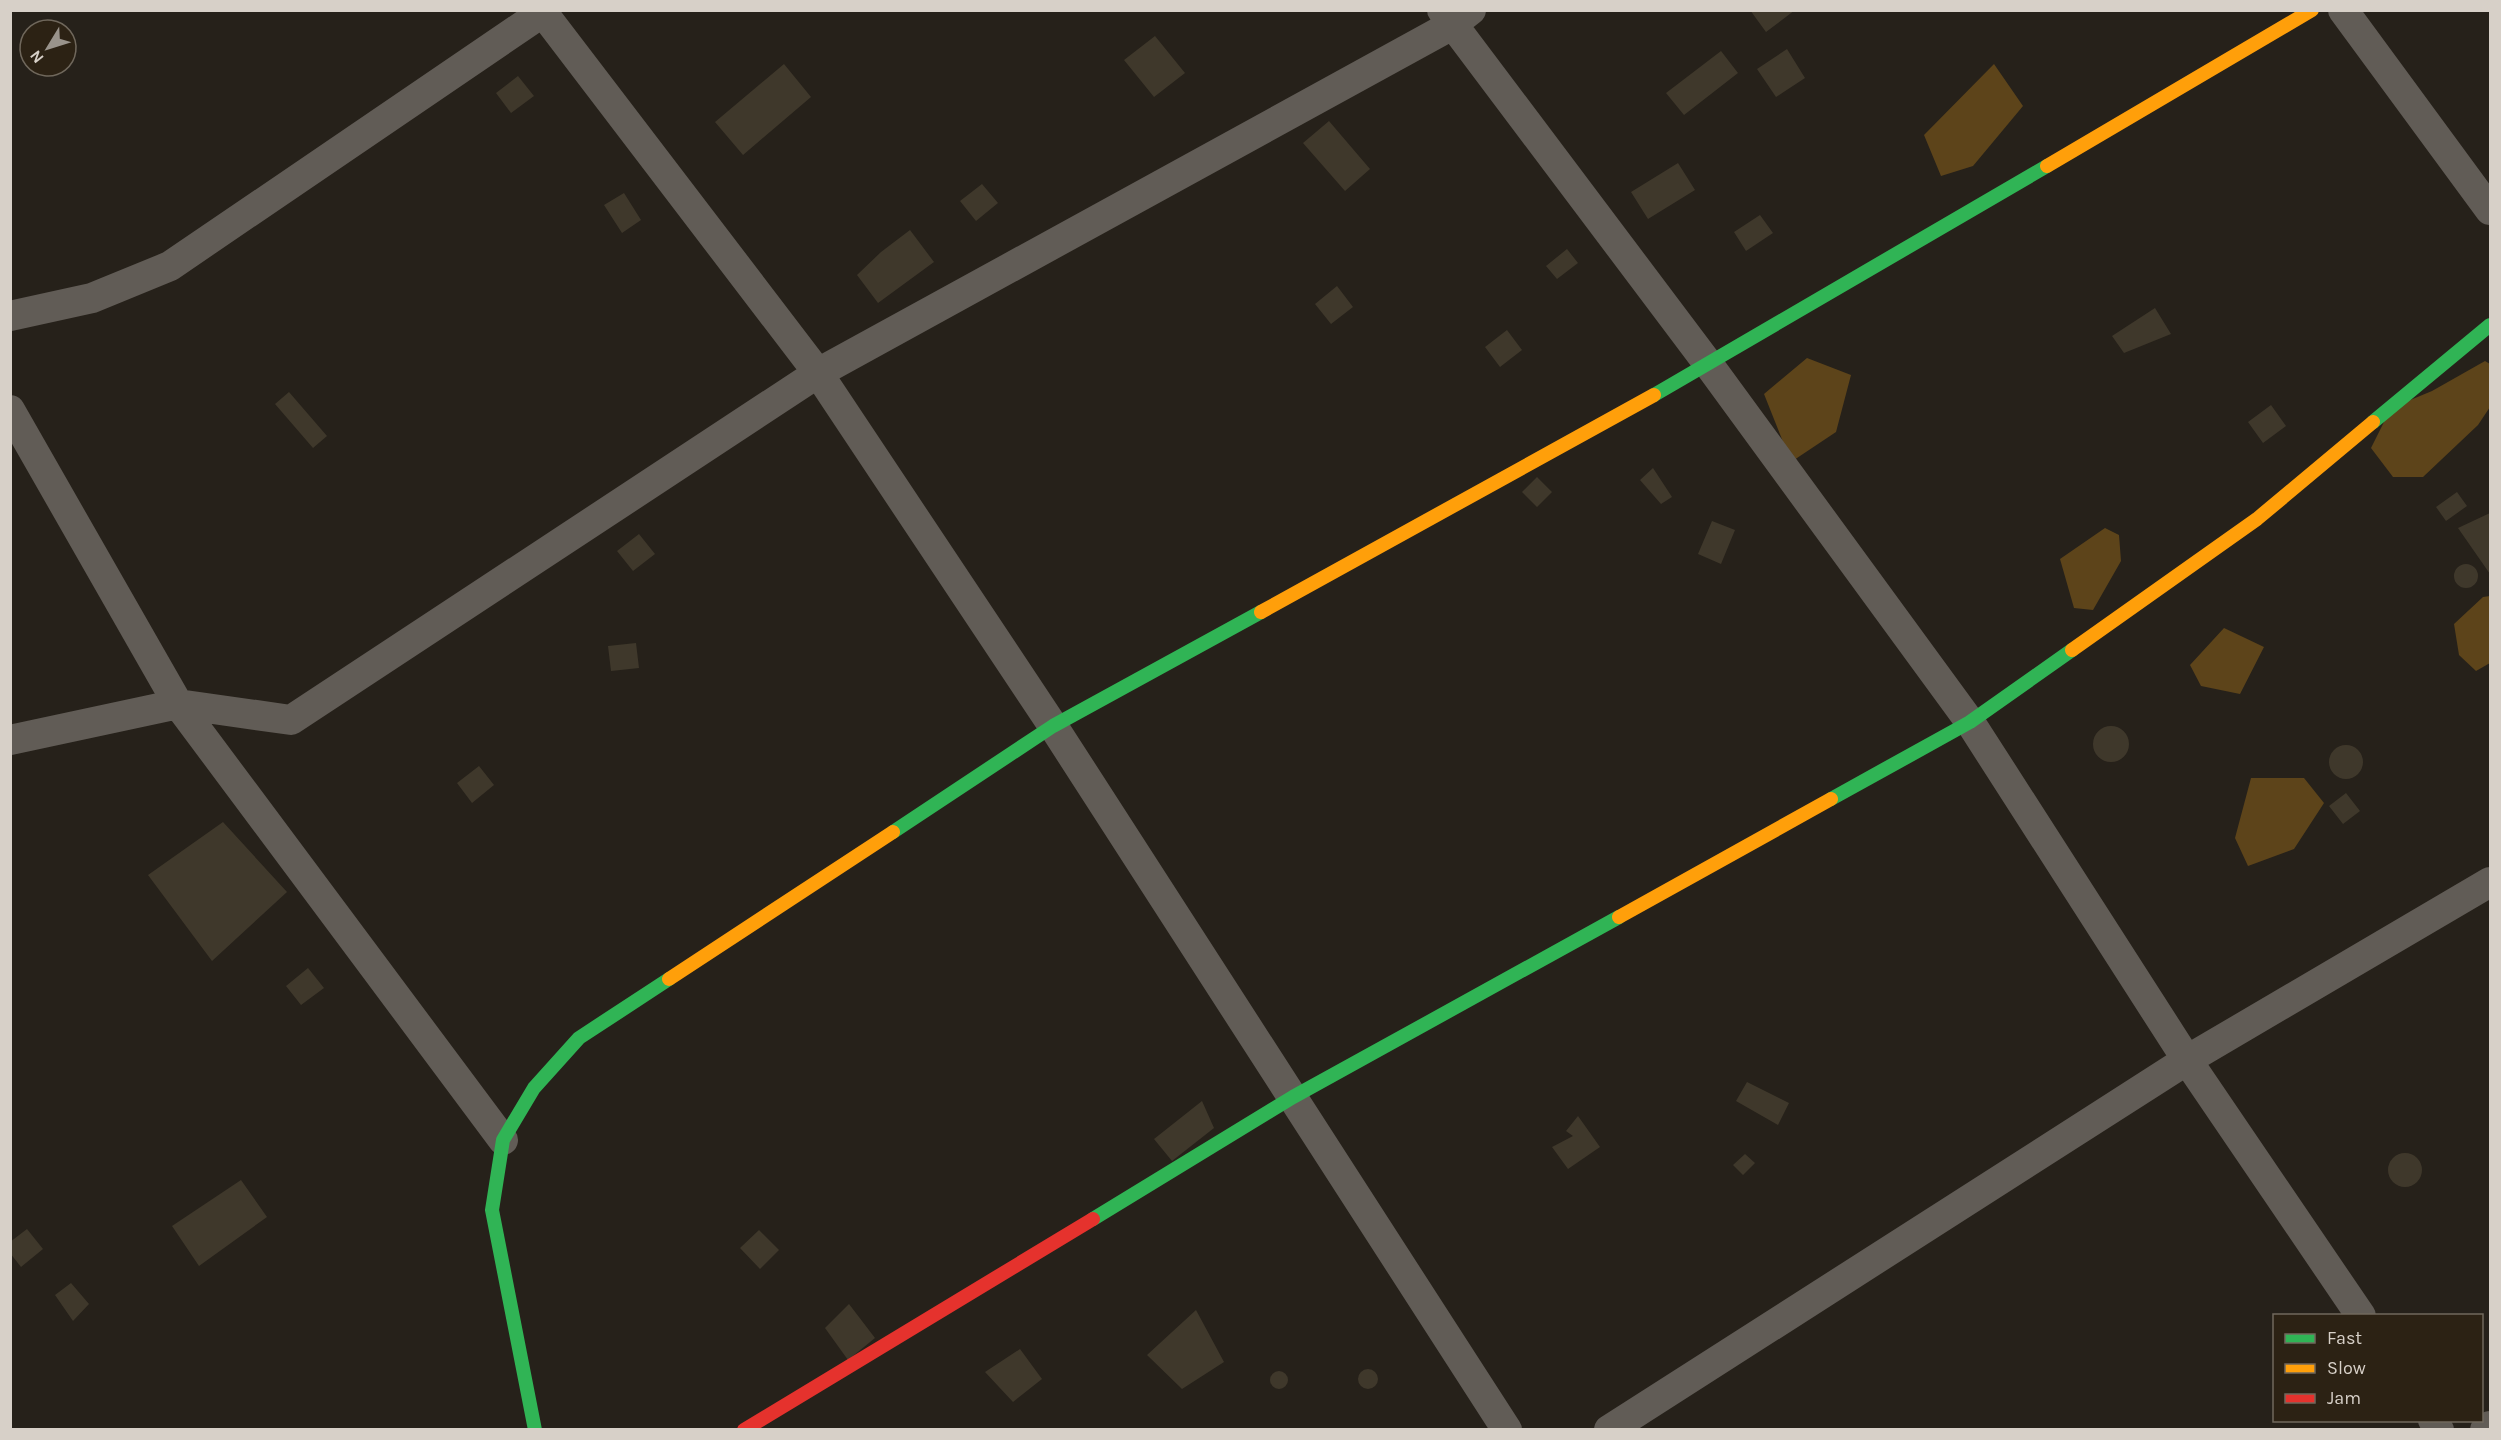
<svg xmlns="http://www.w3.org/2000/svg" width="2501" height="1440" viewBox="0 0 2501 1440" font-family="Karla,sans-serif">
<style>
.forest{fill:#5d441a}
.building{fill:#3f382b}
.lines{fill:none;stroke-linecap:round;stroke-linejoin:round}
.street{stroke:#615c56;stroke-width:30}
.fast{stroke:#30b455;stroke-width:14}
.slow{stroke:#ff9f0a;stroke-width:14}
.jam{stroke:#e5322d;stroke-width:14}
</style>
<rect width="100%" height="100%" fill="#26211a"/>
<path class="forest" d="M1994 64 2023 106 1973 166 1941 176 1924 135Z
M1807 358 1851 375 1836 432 1791 462 1764 394Z
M2485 361 2490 364V407L2478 425 2423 477H2393L2371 448 2391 408 2432 391Z
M2105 528 2119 535 2121 561 2093 610 2074 608 2060 559Z
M2490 596V663L2476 671 2459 655 2454 624 2483 597Z
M2224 628 2264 647 2240 694 2201 686 2190 665Z
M2251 778H2304L2324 803 2294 849 2248 866 2235 838Z"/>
<path class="building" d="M1750 10H1795L1766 32Z
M1155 36 1185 73 1154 97 1124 60Z
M1787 49 1805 78 1776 97 1757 69Z
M1721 51 1738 73 1684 115 1666 93Z
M784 64 811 97 743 155 715 122Z
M518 76 534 96 511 113 496 93Z
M1329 121 1370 169 1345 191 1303 143Z
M1678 163 1695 190 1648 219 1631 192Z
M982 184 998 203 976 221 960 201Z
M624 193 641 220 622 233 604 205Z
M1760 215 1773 233 1746 251 1734 232Z
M910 230 934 262 878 303 857 275 881 252Z
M1567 249 1578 263 1557 279 1546 266Z
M1337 286 1353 307 1331 324 1315 304Z
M2155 308 2171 334 2124 353 2112 336Z
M1507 330 1522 350 1500 367 1485 347Z
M289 392 327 436 313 448 275 404Z
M2271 405 2286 426 2263 443 2248 422Z
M1653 468 1672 497 1661 504 1640 480Z
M1537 477 1552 492 1537 507 1522 492Z
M2457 492 2467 506 2446 521 2436 507Z
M2490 513V574L2458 528Z
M1712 521 1735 530 1721 564 1698 554Z
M639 534 655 554 633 571 617 551Z
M2454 576a12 12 0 1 1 24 0a12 12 0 1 1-24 0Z
M636 643 639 668 611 671 608 646Z
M2093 744a18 18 0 1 1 36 0a18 18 0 1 1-36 0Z
M2329 762a17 17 0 1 1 34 0a17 17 0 1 1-34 0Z
M479 766 494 785 472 803 457 783Z
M2346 793 2360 811 2343 824 2329 806Z
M223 822 287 892 212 961 148 875Z
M308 968 324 988 301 1005 286 986Z
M1747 1082 1789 1103 1778 1125 1736 1101Z
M1202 1101 1214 1128 1172 1161 1154 1139Z
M1578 1116 1600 1147 1568 1169 1552 1147 1573 1136 1566 1131Z
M2388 1170a17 17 0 1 1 34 0a17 17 0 1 1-34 0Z
M1745 1154 1755 1163 1743 1175 1733 1165Z
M241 1180 267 1217 199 1266 172 1226Z
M27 1229 43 1249 21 1267 10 1253V1242Z
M759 1230 779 1250 760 1269 740 1248Z
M71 1283 89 1304 73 1321 55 1295Z
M849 1304 875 1338 848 1360 825 1328Z
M1196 1310 1224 1362 1182 1389 1147 1355Z
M1020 1349 1042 1379 1013 1402 985 1372Z
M1358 1379a10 10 0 1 1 20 0a10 10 0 1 1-20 0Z
M1270 1380a9 9 0 1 1 18 0a9 9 0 1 1-18 0Z"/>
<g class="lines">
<path class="street" d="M541 10 818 373 1053 726 1507 1430
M1442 10 1709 365 1970 722 2187 1060 2361 1316
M2343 10 2490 210
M10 316 92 298 170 266 546 10
M10 410 178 704 503 1140
M10 740 178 704 291 720 818 373 1452 25 1471 10
M2433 1420 2439 1430
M1609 1430 2187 1060 2490 882
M2485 1430 2490 1426"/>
<path class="fast" d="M1654 395 2047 166
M2373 422 2490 325
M1831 799 1970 722 2072 650
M893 832 1053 726 1261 612
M1093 1219 1293 1097 1619 917
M535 1430 492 1210 503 1140 534 1088 579 1038 669 979"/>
<path class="slow" d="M2047 166 2312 10
M1261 612 1654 395
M2072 650 2257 519 2373 422
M1619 917 1831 799
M669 979 893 832"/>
<path class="jam" d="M744 1430 1093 1219"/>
</g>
<rect width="2501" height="1440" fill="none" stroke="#d7d0c8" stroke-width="24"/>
<rect x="2273" y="1314" width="210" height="108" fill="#2c2214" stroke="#70685c" stroke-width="1.5"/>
<rect x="2285" y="1334" width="30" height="9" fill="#30b455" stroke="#70685c" stroke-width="1.5"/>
<text x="2327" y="1344" font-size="18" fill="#d7d0c8">Fast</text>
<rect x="2285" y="1364" width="30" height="9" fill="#ff9f0a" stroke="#70685c" stroke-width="1.5"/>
<text x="2327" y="1374" font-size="18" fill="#d7d0c8">Slow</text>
<rect x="2285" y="1394" width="30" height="9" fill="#e5322d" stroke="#70685c" stroke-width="1.5"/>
<text x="2327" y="1404" font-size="18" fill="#d7d0c8">Jam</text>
<g transform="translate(48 48) rotate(232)"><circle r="28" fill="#2c2214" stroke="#70685c" stroke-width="1.5"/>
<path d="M0-4.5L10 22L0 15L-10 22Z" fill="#99938b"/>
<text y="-9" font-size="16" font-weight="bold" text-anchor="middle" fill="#d7d0c8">N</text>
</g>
</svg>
